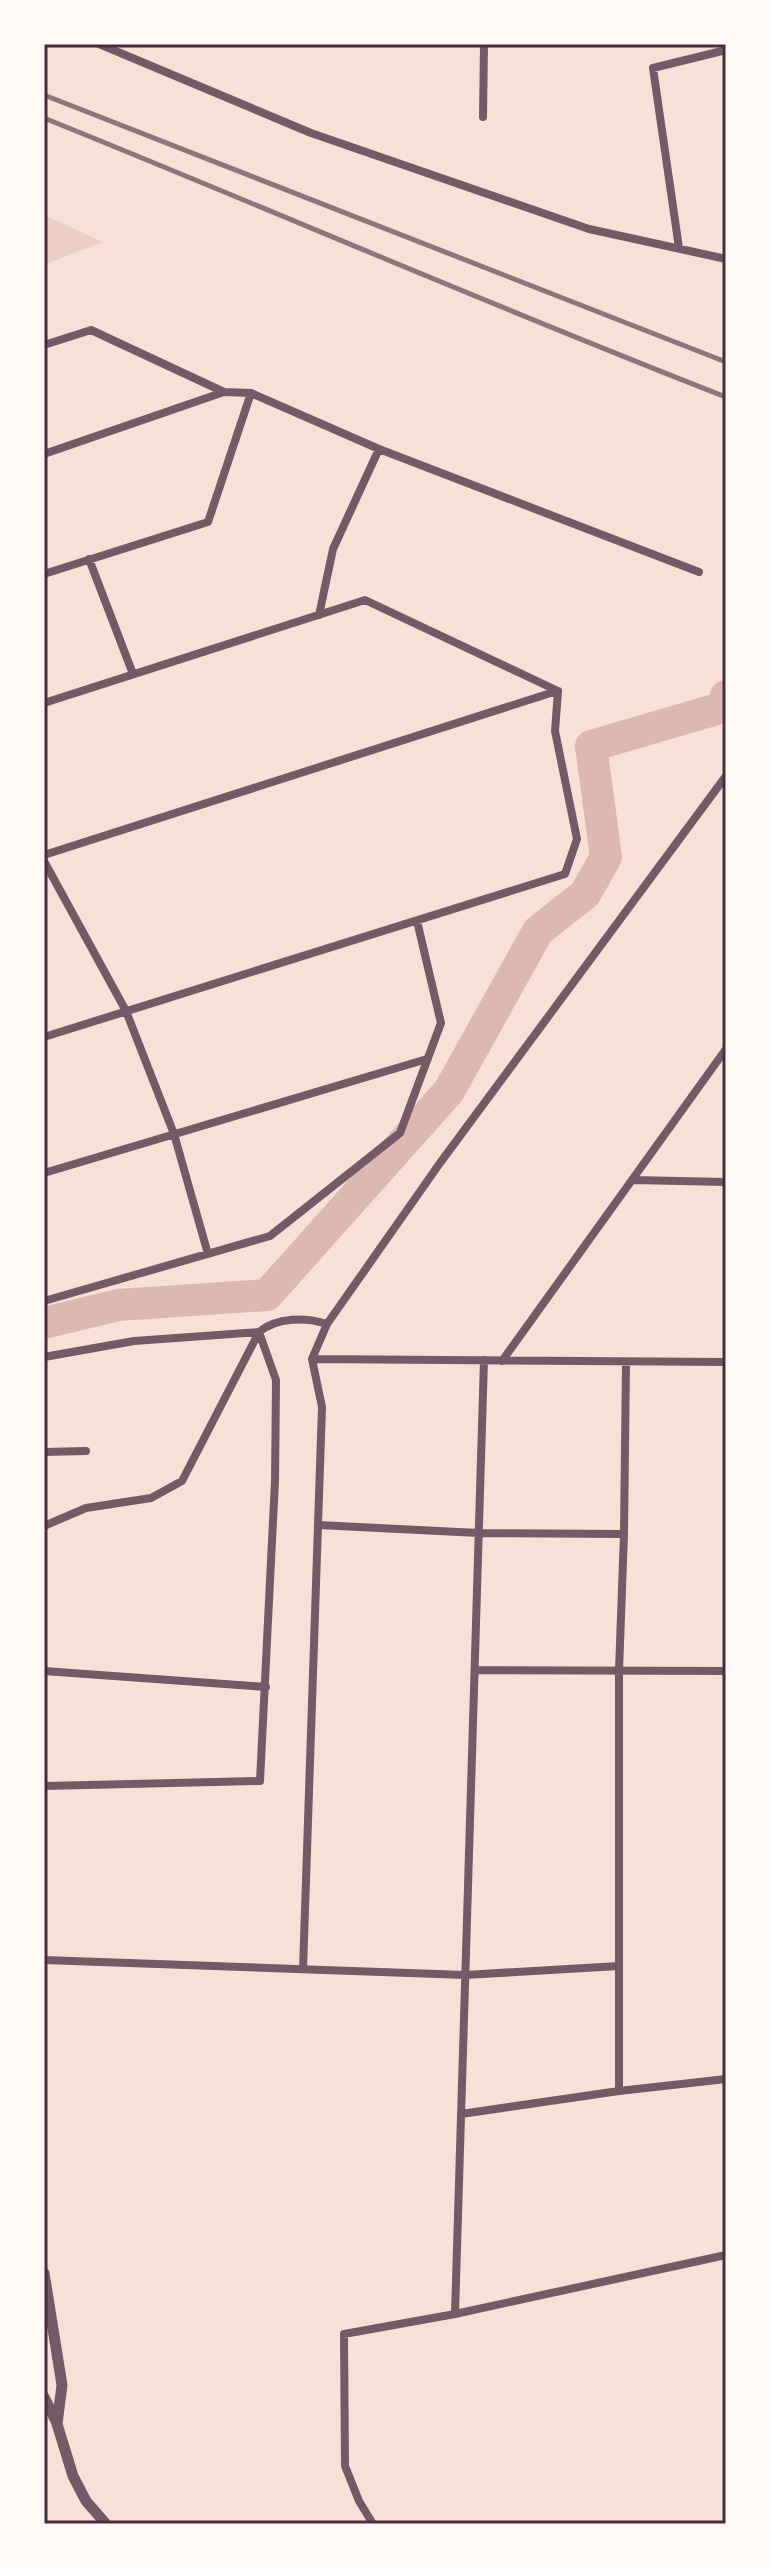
<svg xmlns="http://www.w3.org/2000/svg" width="770" height="2568" viewBox="0 0 770 2568" font-family="Georgia,serif">
<style>
.green{fill:#ebcfc5}
.lines{fill:none;stroke-linecap:round;stroke-linejoin:round}
.river{stroke:#dcb8b0;stroke-width:32}
.minor{stroke:#755966;stroke-width:8}
.tertiary{stroke:#755966;stroke-width:11}
.rail{stroke:#8f747c;stroke-width:5}
.neatline{fill:none;stroke:#4a2c40;stroke-width:3}
</style>
<rect width="100%" height="100%" fill="#f7e1d7"/>
<path class="green" d="M44 215 103 242 44 265Z"/>
<g class="lines">
<path class="river" d="M44 1323 118 1305 267 1295 449 1091 538 931 585 894 606 857 591 746 724 707 726 696"/>
<path class="minor" d="M99 44 311 133 589 229 726 259
M483 117 484 44
M679 248 653 68 726 50
M44 345 91 330 224 392
M251 393 379 449 699 572
M44 454 224 392 251 393 208 522 44 574
M89 559 133 674
M319 615 333 549 379 449
M44 703 365 600 558 691
M44 855 557 691
M44 861 126 1011 174 1134 208 1254
M44 1037 565 874 577 839 555 731 558 691
M44 1173 427 1059
M632 1180 726 1182
M44 1301 270 1236 400 1133 441 1023 417 921
M44 1357 134 1341 259 1332C277 1317 306 1317 327 1324
M312 1359 726 1362
M484 1360 455 2314 726 2255
M502 1361 726 1049
M44 1452 86 1451
M318 1525 479 1533 624 1534 626 1362
M44 1526 86 1508 151 1498 182 1481 259 1332 276 1380 275 1481 260 1781 44 1786
M624 1534 619 1671V2091L726 2079
M475 1670 726 1671
M44 1671 266 1687
M44 1960 465 1975 619 1966
M303 1969 322 1407 312 1359 327 1324 440 1163 726 776
M461 2114 619 2091
M373 2524 359 2501 345 2466 344 2334 455 2314"/>
<path class="tertiary" d="M44 2273 62 2385 57 2424 73 2476 86 2501 106 2524
M44 2397 57 2423"/>
<path class="rail" d="M44 95 726 362
M44 118C272 210 497 308 726 397"/>
</g>
<rect width="770" height="2568" fill="none" stroke="#fffaf5" stroke-width="92"/>
<rect x="46" y="46" width="678" height="2476" class="neatline"/>
</svg>
